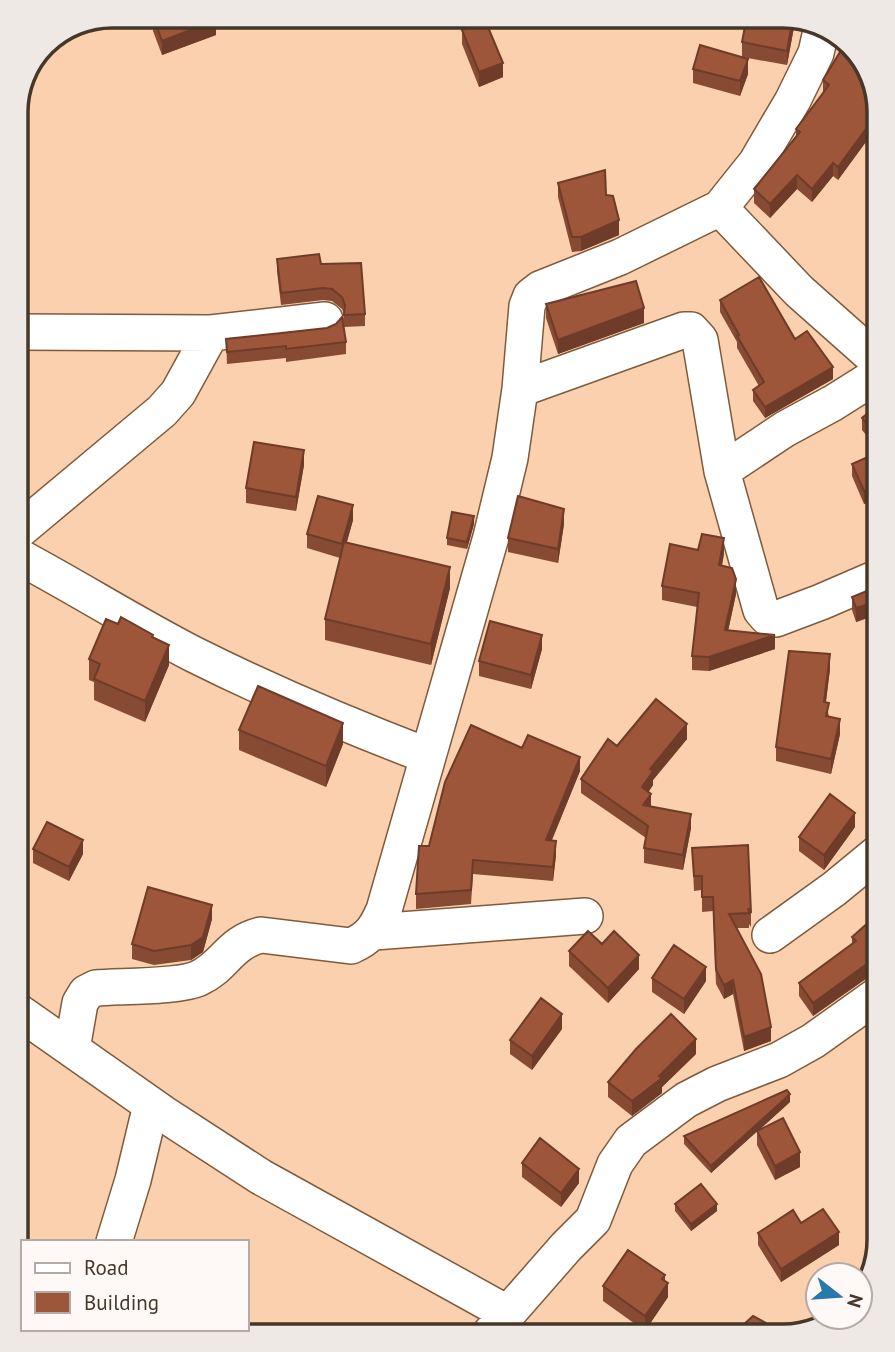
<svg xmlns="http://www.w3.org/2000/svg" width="895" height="1352" viewBox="0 0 895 1352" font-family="'PT Sans',sans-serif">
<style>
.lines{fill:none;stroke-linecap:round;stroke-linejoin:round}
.minor-casing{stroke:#7e5b3c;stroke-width:38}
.minor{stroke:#fff;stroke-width:35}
.wall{fill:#874a32}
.shaded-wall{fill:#6e3c29}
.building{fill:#9d563a;stroke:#6e3c29;stroke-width:2}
.rim{fill:none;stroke:#473729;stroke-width:3.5}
</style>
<rect width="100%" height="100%" fill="#fad0ae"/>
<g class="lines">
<g class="minor-casing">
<path id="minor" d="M720 208 799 291 879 362
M16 332 211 333 325 320
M520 389 684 330H691L700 340 722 471 761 610 767 617 776 619 821 602 879 577
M722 471 785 429 833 403 879 374
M16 533 162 411 178 393 211 333
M16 555C76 587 133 623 193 654 269 692 349 726 428 756
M374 932 585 916
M770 935 834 889 879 852
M16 1010 167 1116 261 1177 507 1313
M72 1049 80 1003 86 993 96 988C119 986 182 987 199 978 224 967 230 942 261 935L351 946C370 938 376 928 384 910L491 537 510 458 520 389 527 306 531 296 540 289 620 257 720 208 756 163 793 100 816 53 822 26
M114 1242 133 1180 151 1105
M94 1332 96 1329
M488 1336 566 1247 593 1220 615 1164 631 1141 686 1100 717 1084 779 1060 813 1041 879 994"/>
</g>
<use href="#minor" class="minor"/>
</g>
<path class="wall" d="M153 16 216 35 162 55 153 31Z
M794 18V27L787 65 742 57V42Z
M462 30 503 77 479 87 462 44Z
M693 69 748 74 740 96 693 83Z
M823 80 879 112V124L838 180 833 176 812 202 797 189 770 218 754 203V189L796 136V129L823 93Z
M558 183 619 235 581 251 572 252 558 197Z
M277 259 321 264 365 314V326L344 327V314L342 309 332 301 323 300 281 305 277 271Z
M720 300 795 339 833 379 765 418 753 401V390L759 386 737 348V342L720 312Z
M546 304 644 323 558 354 546 318Z
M226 339 346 342V354L286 362V358L227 364Z
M879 404V451L862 430V418Z
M879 452V497L864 504 852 476V464Z
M304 465 296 511 246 503V488Z
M353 520 347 542 450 588 431 665 325 640V619L340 558 307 548V534Z
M474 524 467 549 447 545V538Z
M564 524 558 563 508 552V538Z
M698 550 724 553 722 566 736 594 728 631 775 649 709 671 692 670V656L697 607 662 600V586Z
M879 586V622L876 615 856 622 852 610V597Z
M153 638 169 665 145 722 94 700V682L89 680V659Z
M542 649 531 689 479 676V661Z
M830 669 826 702 829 717 840 734 831 774 776 761V747Z
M239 730 343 744 326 787 239 750Z
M687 739 653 780V785L648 792 651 807 691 828 683 870 644 863V848L646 838 581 793V779L617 746Z
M522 748 580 771 552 840 556 855 553 881 473 874 471 904 416 909V894L429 846Z
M855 827 824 870 799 851V837Z
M692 848 751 913V927L749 924V928H736L771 1041 744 1051 733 994 724 999 716 984 713 911 702 912V890L694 891Z
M33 849 83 854 69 881 33 863Z
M879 876V910L870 898V884Z
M879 913V975L878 974 867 978 813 1016 799 996V983L852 944V937Z
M212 919 203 952 191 960 154 965 132 959V944Z
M602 944 639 969 608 1003 569 966V951Z
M652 978 706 981 684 1014 652 992Z
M562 1029 532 1070 510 1054V1040Z
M696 1054 662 1087V1093L632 1116 608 1097V1082Z
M790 1102 758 1131 800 1167 775 1180 757 1145V1131L711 1173 684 1144V1136Z
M522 1163 579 1183 561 1207 522 1177Z
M675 1204 717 1211 691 1231 675 1211Z
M801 1223 839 1245 781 1282 758 1245V1233Z
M603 1286 668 1297 645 1331 603 1301Z"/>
<path class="shaded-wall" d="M793 17 794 18V27L787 65V51Z
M216 20V35L162 55V41Z
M748 59V74L740 96V81Z
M503 63V77L479 87V72Z
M879 111V124L838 180V167Z
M833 163V176L812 202V189Z
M797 175V189L770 218V204Z
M619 220V235L581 251V237Z
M644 308V323L558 354V340Z
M833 367V379L765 418V407Z
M304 450V465L296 511V497Z
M879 485V497L864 504V491Z
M353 505V520L342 558V544Z
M564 509V524L558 563V549Z
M474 516V524L467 549V542Z
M724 538V553L719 580V565Z
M450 567V588L431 665V644Z
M736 579V594L725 645V630Z
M876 602V615L856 622V608Z
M542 635V649L531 689V675Z
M775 635V649L709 671V657Z
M169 645V665L145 722V701Z
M830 654V669L824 716V702Z
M840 719V734L831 774V759Z
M343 723V744L326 787V766Z
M687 724V739L653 780V785L642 802V787L650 769Z
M580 757V771L546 854V840Z
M651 794V808L643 805Z
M855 813V827L824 870V855Z
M691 814V828L683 870V855Z
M83 840V854L69 881V867Z
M556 841V855L553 881V867Z
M212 905V919L203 952 191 960V945Z
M639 955V969L608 1003V988Z
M878 961V974L867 978 813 1016V1003L867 964Z
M706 967V981L684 1014V999Z
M733 980V994L724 999V985Z
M562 1014V1029L532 1070V1056Z
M771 1027V1041L744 1051V1037Z
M696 1039V1054L662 1087V1093L632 1116V1101Z
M790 1094V1102L711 1173V1166Z
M800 1152V1167L775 1180V1166Z
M579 1169V1183L561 1207V1193Z
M717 1204V1211L691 1231V1224Z
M839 1232V1245L781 1282V1269Z
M665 1275V1287L668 1283V1297L645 1331V1316Z"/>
<path class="building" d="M153 16H215L216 20 162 41Z
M747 16H789L793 17 787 51 742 42Z
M485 20 503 63 479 72 462 30Z
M700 45 748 59 740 81 693 69Z
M843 47 859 57 867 64 879 111 838 167 833 163 812 189 797 175 770 204 754 189 800 132 796 129 829 85 823 80Z
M605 170 606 195 613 196 619 220 581 237H572L558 183Z
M319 254 321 264 361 263 365 314 344 315 345 305 342 297 332 289 323 288 281 293 277 259Z
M759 277 795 339 807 331 833 367 765 407 753 390 764 382 737 336 739 335 720 300Z
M636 281 644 308 558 340 546 304Z
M342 317 346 342 286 349V346L227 352 226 339 327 328 336 324Z
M879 404V439L862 418Z
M254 442 304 450 296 497 246 488Z
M879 452V485L864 491 852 464Z
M318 496 353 505 342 544 307 534Z
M518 496 564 509 558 549 508 538Z
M452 512 474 516 467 542 447 538Z
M702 534 724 538 719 565 732 568 736 579 725 630 775 635 709 657 692 656 699 593 662 586 670 544 698 550Z
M344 542 450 567 431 644 325 619Z
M879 586V608L876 602 856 608 852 597Z
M121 617 153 635 152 637 169 645 145 701 94 679 100 664 89 659 106 619 118 624Z
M490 621 542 635 531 675 479 661Z
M789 651 830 654 824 702 829 703 826 716 840 719 831 759 776 747Z
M258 686 343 723 326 766 239 730Z
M656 699 687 724 650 769 653 771 642 787 651 794 643 805 691 814 683 855 644 848 648 826 581 779 608 739 617 746Z
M471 725 522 748 528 735 580 757 546 840 556 841 553 867 473 860 471 890 416 894 419 846H429L445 782Z
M830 794 855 813 824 855 799 837Z
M47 822 83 840 69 867 33 849Z
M748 845 751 913 748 908 749 913 729 914 761 974 771 1027 744 1037 733 980 724 985 716 970 713 897H702V876H694L692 848Z
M879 876V895L870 884Z
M148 887 212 905 203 937 191 945 154 951 132 944Z
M879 913V961H878L867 964 813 1003 799 983 856 941 852 937Z
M588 931 602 944 614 931 639 955 608 988 569 951Z
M674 945 706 967 684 999 652 978Z
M541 998 562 1014 532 1056 510 1040Z
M671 1014 696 1039 659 1076 662 1078 632 1101 608 1082 636 1049Z
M787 1090 790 1094 711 1166 684 1136Z
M783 1118 800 1152 775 1166 757 1131Z
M540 1138 579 1169 561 1193 522 1163Z
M701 1184 717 1204 691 1224 675 1204Z
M823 1209 839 1232 781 1269 758 1233 793 1210 801 1223Z
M628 1250 665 1275 662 1279 668 1283 645 1316 603 1286Z
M753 1316 766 1323 778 1336H731Z"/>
<path d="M0 0H895V1352H0ZM112 28H783A84 84 0 0 1 867 112V1240A84 84 0 0 1 783 1324H112A84 84 0 0 1 28 1240V112A84 84 0 0 1 112 28Z" fill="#efe9e6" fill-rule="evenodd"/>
<path class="rim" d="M112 28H783A84 84 0 0 1 867 112V1240A84 84 0 0 1 783 1324H112A84 84 0 0 1 28 1240V112A84 84 0 0 1 112 28Z"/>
<rect x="21" y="1240" width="228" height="91" fill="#fef9f6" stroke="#b5aba4" stroke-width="2"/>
<rect x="35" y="1263" width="35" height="10" fill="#ffffff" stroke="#b5aba4" stroke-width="2"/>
<text x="84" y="1275" font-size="21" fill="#473729">Road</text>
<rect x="35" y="1292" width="35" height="21" fill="#9d563a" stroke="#b5aba4" stroke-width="2"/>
<text x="84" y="1310" font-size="21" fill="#473729">Building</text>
<g transform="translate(839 1296) rotate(107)"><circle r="33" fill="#fef9f6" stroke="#b5aba4" stroke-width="2"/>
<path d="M0-5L12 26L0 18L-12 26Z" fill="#2b78aa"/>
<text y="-10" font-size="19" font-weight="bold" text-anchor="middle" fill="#473729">N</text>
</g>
</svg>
